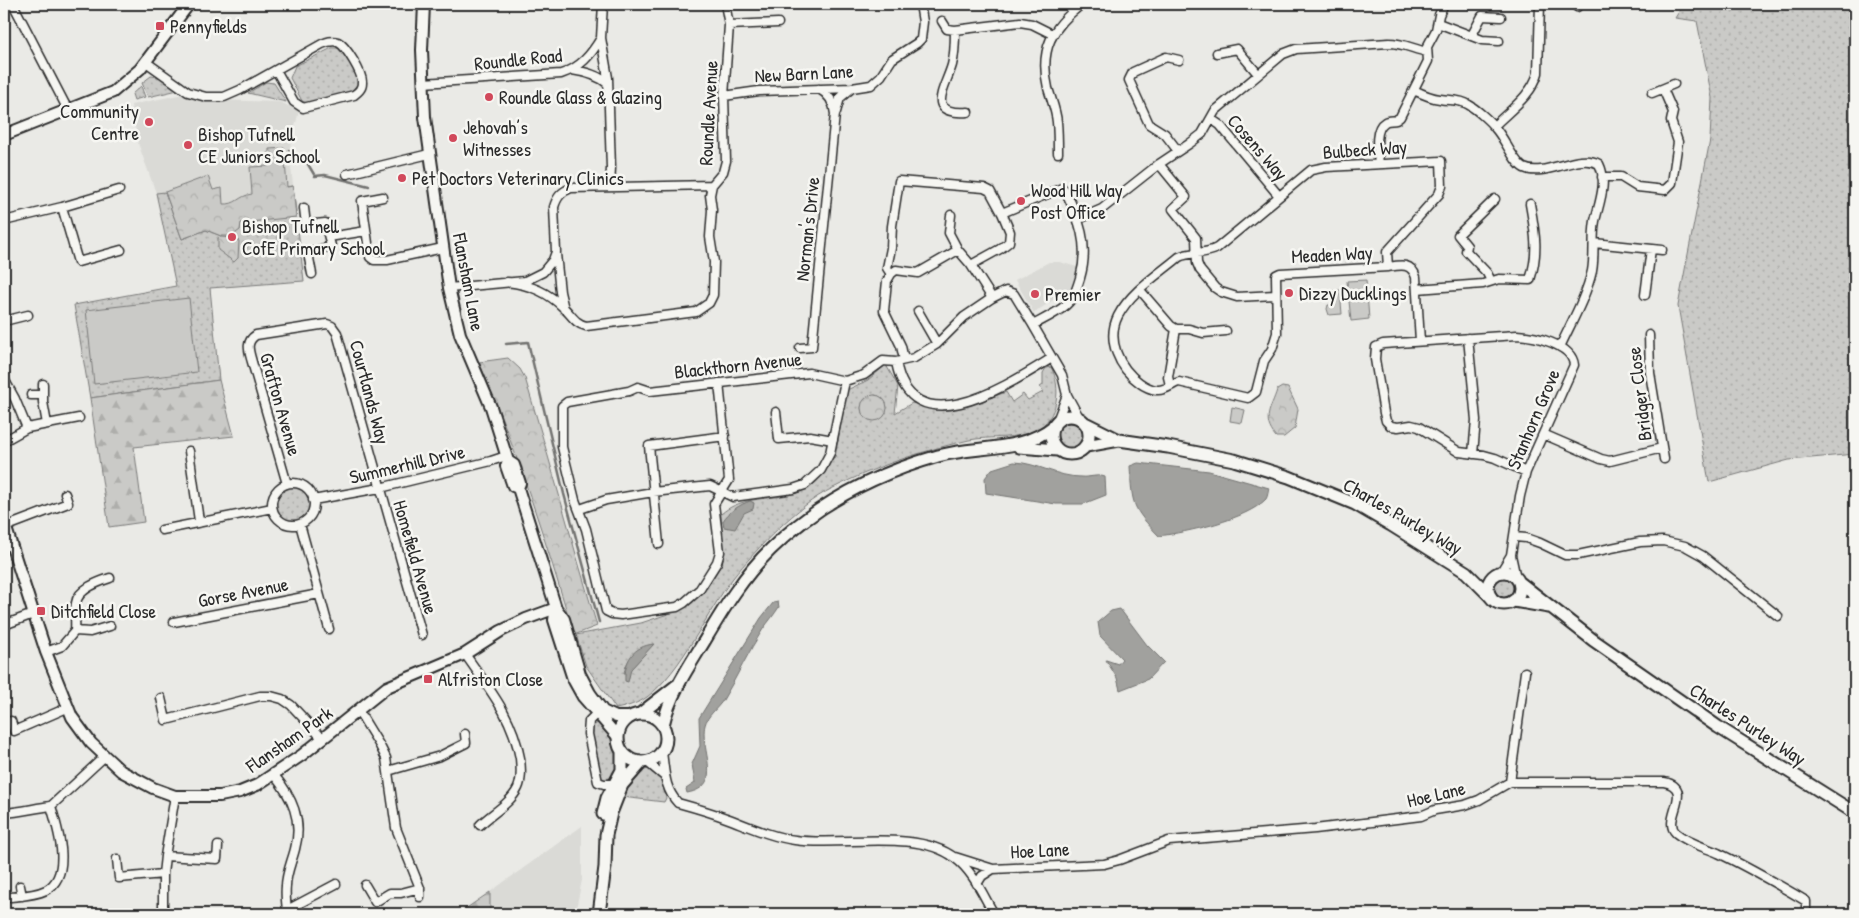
<svg xmlns="http://www.w3.org/2000/svg" width="1859" height="918" viewBox="0 0 1859 918" font-family="'Patrick Hand',sans-serif">
<style>
.built{fill:#dadad6}
.grass{fill:url(#grass-dots);stroke:#7a7a79;fill-rule:evenodd}
.forest{fill:url(#forest-firs);stroke:#7a7a79}
.park{fill:url(#park-crowns);stroke:#7a7a79}
.pitch{fill:#cacac7;stroke:#7a7a79}
.water{fill:#a1a19e;stroke:#727270}
.lines{fill:none;stroke-linecap:round;stroke-linejoin:round}
.stream{stroke:#727270;stroke-width:2.5}
.street-casing{stroke:#2b2b2b;stroke-width:11}
.secondary-casing{stroke:#2b2b2b;stroke-width:14}
.primary-casing{stroke:#2b2b2b;stroke-width:15}
.street{stroke:#f6f6f2;stroke-width:8}
.secondary{stroke:#f6f6f2;stroke-width:10}
.primary{stroke:#f6f6f2;stroke-width:11}
.poi-dot{fill:#d1495b;stroke:#f6f6f2;stroke-width:2}
.labels{text-anchor:middle;dominant-baseline:central;stroke-width:5;stroke-linejoin:round;paint-order:stroke}
.poi-label{font-size:19px;fill:#2b2b2b;stroke:#f6f6f2;text-anchor:start}
.street-label{font-size:19px;fill:#2b2b2b;stroke:#f6f6f2}
</style>
<defs>
<pattern id="grass-dots" width="8" height="8" patternUnits="userSpaceOnUse" patternTransform="scale(1.25)"><rect width="8" height="8" fill="#cacac7"/><path d="M2 2h.1M6 6h.1" fill="none" stroke="#aeaeab" stroke-width="1.8" stroke-linecap="round"/></pattern>
<pattern id="forest-firs" width="22" height="20" patternUnits="userSpaceOnUse" patternTransform="scale(1.25)"><rect width="22" height="20" fill="#cacac7"/><path d="M5 1l3.5 6h-7zM16 11l3.5 6h-7z" fill="#aeaeab"/></pattern>
<pattern id="park-crowns" width="20" height="18" patternUnits="userSpaceOnUse" patternTransform="scale(1.25)"><rect width="20" height="18" fill="#cacac7"/><path d="M2 6a3 3 0 1 1 6 0M12 15a3 3 0 1 1 6 0" fill="none" stroke="#aeaeab"/></pattern>
</defs>
<rect width="100%" height="100%" fill="#eaeae6"/>
<filter id="ink" filterUnits="userSpaceOnUse"><feTurbulence type="fractalNoise" baseFrequency=".02" numOctaves="2"/><feDisplacementMap in="SourceGraphic" scale="10" xChannelSelector="R" yChannelSelector="G"/><feConvolveMatrix kernelMatrix="1 2 1 2 8 2 1 2 1" color-interpolation-filters="sRGB"/></filter>
<g filter="url(#ink)">
<path class="built" d="M183 94 193 99 280 102 299 111 289 150 304 281 210 288 219 380 90 398 74 305 176 286 156 193 138 143 131 105Z
M1049 262H1060L1077 267 1072 287 1034 313 1015 280Z
M582 826V880L575 914H490V892Z"/>
<path class="grass" d="M1680 4H1855V454L1789 460 1709 482 1678 306 1710 140 1712 98 1697 21 1675 18 1680 10Z
M332 48H341L344 51 359 78 358 87 354 92 307 103 302 101 290 78 295 66Z
M151 76 160 77 178 90 148 97 142 83Z
M266 82 274 83 286 102 248 93Z
M141 86 145 97 134 100 132 94Z
M293 186 304 281 210 288 219 380 90 398 74 305 176 286 156 193 165 192 182 239 206 230 221 236 240 230 241 219 255 196 254 190Z
M886 365 898 386 895 413 912 403 935 408 967 406 1006 392 1012 402 1023 394 1028 400 1043 392 1040 387 1043 385V373L1046 368 1051 367C1062 388 1058 418 1036 430 1016 440 990 436 969 440 921 451 874 467 831 489 798 505 756 549 733 578 706 613 682 671 647 697 639 703 626 707 616 709L586 666 576 635 641 623 677 611 694 601 708 586 722 564 721 514C755 484 810 515 831 459L835 457 847 390 868 380ZM875 395C886 397 890 408 883 417H864C857 404 864 400 875 395ZM653 644 631 669 624 673C628 654 637 653 653 644Z
M1057 436a13 13 0 1 1 26 0a13 13 0 1 1-26 0Z
M275 504a18 18 0 1 1 36 0a18 18 0 1 1-36 0Z
M1494 588a10 10 0 1 1 20 0a10 10 0 1 1-20 0Z
M598 723C613 731 620 761 614 776L606 780 601 778 600 775 592 737V726Z
M648 769C661 771 663 787 666 798L664 802 622 797C628 786 634 772 648 769Z"/>
<path class="forest" d="M219 380 234 436 134 447 144 522 109 527 90 398Z
M490 892V914H458Z"/>
<path class="park" d="M284 148 287 187 293 186 296 217 241 223 240 230 232 236H221L206 230 182 239 165 192 208 176 213 190 222 188 223 204C237 205 238 196 252 194L250 167 269 166V149Z
M221 237 233 238 239 241 238 258 234 262 218 250V238Z
M508 358 520 369 525 378C550 460 572 543 597 626L574 635C546 542 517 450 479 362Z
M1282 387 1288 388 1298 409 1295 428 1284 437H1276C1261 419 1271 409 1277 390Z
M861 408a13 13 0 1 1 26 0a13 13 0 1 1-26 0Z"/>
<path class="pitch" d="M1366 280 1369 319 1351 321 1347 281Z
M1340 290 1342 314 1329 315 1327 309 1328 305H1333L1332 291Z
M189 298 197 372 94 384 86 310Z
M1232 407 1245 410 1242 423 1230 421Z"/>
<path class="water" d="M1014 462C1038 463 1057 477 1081 477 1089 478 1097 474 1105 477L1106 495 1083 504H1056L986 493 985 478 992 469Z
M1138 463 1209 471 1269 488C1268 491 1268 496 1266 499 1246 520 1187 532 1159 536 1132 508 1132 505 1130 466Z
M750 501 754 503 753 509 744 513 735 529 724 527 723 521C728 512 741 504 750 501Z
M778 602 779 607C774 615 768 622 763 629 748 652 737 677 723 700 718 708 707 716 705 725 699 750 726 786 687 793L686 789 695 783 692 764 700 746 699 718 761 618 773 603Z
M1120 609 1147 645 1164 662 1148 679 1120 690 1117 678 1106 660 1118 664 1122 659 1100 636 1098 622 1111 611Z
M654 644 631 669 628 682 625 681C624 661 633 646 654 644Z"/>
<g class="lines">
<path class="stream" d="M289 150 306 161 315 176 325 175 369 186
M506 344 528 342 564 494 599 622"/>
<g class="street-casing">
<path id="street" d="M13 4 68 110
M603 4 601 38 608 78 611 168 610 186
M1576 4 1577 7
M942 21 947 29 955 30 1020 22 1032 24 1052 34
M1438 23 1482 40 1499 41
M729 25 778 23
M955 30C955 42 955 54 952 65 945 89 924 115 968 112
M1472 35 1482 16 1501 17
M1217 53 1237 49 1258 74
M146 62 188 92 206 97H224L240 90 322 44C327 42 332 40 338 42 346 46 363 74 362 83 362 89 358 92 354 95L303 108 294 102 276 70
M572 70C586 72 598 75 608 84
M423 83 561 74C580 68 591 55 601 38
M1414 90C1422 94 1430 98 1440 99 1450 101 1460 99 1469 105 1475 108 1491 122 1495 128 1504 137 1514 163 1524 168 1545 178 1578 152 1599 164 1608 182 1599 203 1595 221 1592 237 1595 255 1592 271 1586 297 1571 323 1560 347
M1652 93 1674 84
M724 96 759 91 852 88 871 85 881 76 892 59 917 43 921 39 923 22 920 4
M836 112 840 98 852 88
M1211 119 1220 125 1279 196
M1494 126C1510 110 1532 95 1538 73L1540 4
M1178 151 1165 134 1149 124 1129 80 1133 72 1166 57 1179 60
M1058 153C1058 143 1058 132 1057 122 1056 110 1051 99 1048 88 1039 49 1052 27 1082 4
M1159 164 1186 197 1173 209 1196 238 1197 263 1200 270 1215 288 1221 292 1237 297 1275 295
M1379 164C1378 153 1373 129 1385 122 1388 120 1393 121 1396 120L1400 117 1428 61 1427 47 1436 30 1439 15 1444 4
M347 174 429 154
M1602 177H1621L1637 187 1665 190 1672 183 1678 142 1671 121 1673 112 1663 89
M383 197 362 201 370 257 374 260H387L443 248
M62 207 78 262 121 250
M304 208 306 225 325 223 331 246 308 253 312 274
M951 215 949 233 958 250
M1079 219 1102 209 1159 164 1189 144 1202 134 1215 111 1283 54 1296 49 1389 43C1403 43 1413 49 1427 52
M4 221 62 207 119 190
M329 237 366 231
M1594 243 1662 250
M556 254 560 292 564 309
M1388 267 1387 252 1439 194 1442 186 1441 161 1326 167 1311 170 1217 248C1205 255 1191 251 1179 257 1159 274 1131 291 1118 316 1106 340 1119 368 1140 383 1144 386 1152 390 1157 390 1165 391 1172 384 1179 382L1248 398 1256 392 1264 361 1272 349 1277 333 1276 275 1280 273 1388 267C1400 265 1411 262 1416 277L1420 341
M891 274 887 268 891 248 892 226 899 181 984 188 990 191 1002 213 1062 188 1065 190C1079 219 1090 245 1080 278 1077 288 1074 298 1066 305 1057 313 1044 319 1033 325
M1491 281 1487 273 1466 251 1467 246 1458 235 1495 199
M507 282C531 285 548 292 565 309 572 316 576 324 586 326L696 312 709 303 713 295 714 262 710 237 712 210 710 195 712 185 723 172 726 161 724 96 729 25 725 4
M449 288 525 281 543 272 553 260 556 252 554 207C557 197 561 192 571 188L712 185
M1417 289 1483 284 1499 279 1530 280C1539 252 1535 232 1530 204
M1140 290 1171 326 1176 329 1168 377 1170 385
M1645 295 1651 249
M992 298 971 265 1000 249 1009 242 1010 232 1002 213
M918 311 937 344
M4 321 28 315
M1176 329H1189L1203 333 1226 331
M1649 335 1650 373 1664 459
M1468 338 1476 420 1473 454
M800 348 812 347 835 114C834 103 829 94 819 89
M904 360 901 346 884 311 887 281 891 274 896 270 918 273 958 250 971 265
M896 362C912 449 1011 383 1052 358
M4 379 15 399 27 428
M719 383 729 480 714 504 720 552 717 562 700 589 684 603 677 607 621 615 612 614 606 611 586 529 575 500 562 447V406L567 402 629 391 638 387 650 391 809 373 845 381 864 375 883 361 896 362 914 358 937 344 964 317 992 298 1006 291 1014 294 1033 325 1062 375 1067 395 1080 419
M43 384V402L47 424
M31 395H43
M776 412 779 439 810 436 833 440
M1057 421 1067 395
M1543 434 1601 459 1610 461 1662 448
M4 441 27 428 79 418
M189 451 199 521
M272 504a21 21 0 1 1 42 0a21 21 0 1 1-42 0Z
M287 484 252 362C249 351 245 342 256 335L327 324 332 326 337 333 422 635
M313 500 380 488 491 461 506 456
M580 509 606 500 653 492 710 486 733 497 793 489 805 485 821 470 830 453 845 381
M300 524 329 629
M5 527 68 503 65 494
M162 530 272 508
M1515 537 1526 538 1540 543 1565 555H1578L1640 542 1663 541 1685 546 1703 556 1778 616
M659 544 649 446 725 436
M1511 555 1516 578
M1500 573 1511 555 1520 496 1526 472 1574 365C1572 344 1534 336 1517 335L1383 344 1376 347 1375 359 1384 413 1386 421 1391 426 1398 427 1411 425 1419 427 1459 452 1484 455 1495 458 1526 472
M174 622 319 594
M4 625 33 614
M75 631 90 632 110 626
M46 652 62 646 75 631C76 622 74 612 76 603 78 589 98 582 110 578
M465 654C489 689 512 715 520 758 521 768 522 779 518 788 511 803 491 814 480 825
M161 698 166 720 260 696H271L282 699 291 705 323 739
M358 710 380 746 386 758 396 828 420 888V897
M596 714 589 721 588 734 598 782 604 784H614
M11 721 14 731 67 708
M662 752C665 772 664 788 678 803 696 808 713 813 729 819 750 827 772 837 795 840 841 847 916 828 955 858 973 871 983 895 994 914
M647 762 664 776
M388 771 440 756 466 743 465 734
M274 775C292 797 303 820 295 849 292 861 286 874 286 886 285 894 286 902 287 910L336 884
M1510 782 1525 672
M175 796 165 856 217 859 218 846
M4 813C20 812 35 808 51 806
M955 857 993 869 1104 864 1119 860 1169 841 1315 829 1421 816 1435 810 1465 805 1479 800 1510 782H1664C1696 788 1661 820 1676 833 1688 843 1704 847 1718 853 1748 867 1777 884 1806 901V914
M117 859 119 878 163 874
M977 884 982 876 993 869
M365 885 375 902 390 893H401L420 888
M20 886 22 896
M11 897C22 896 36 895 46 890 73 875 58 829 51 806L104 757
M163 914V874L165 856"/>
</g>
<g class="secondary-casing">
<path id="secondary" d="M424 4 422 50 425 117 449 288 460 334 491 407 508 461 514 465 520 483 518 488 556 608 564 619 580 674 590 693 603 711 616 717H629
M4 135 113 92 140 69 189 4
M508 461 506 466 513 486 518 488
M4 522 46 652 72 717 91 743 121 771 153 788 175 796H220L240 792 257 785 302 755 387 687 465 654 501 631 526 619 556 608
M556 608 554 620 573 679 583 697 618 737"/>
</g>
<g class="primary-casing">
<path id="primary" d="M1051 435a19 19 0 1 1 38 0a19 19 0 1 1-38 0Z
M1085 423 1119 440
M1086 446 1119 440 1168 447 1234 460 1289 477 1355 504 1391 525 1466 572 1491 597
M1019 447 1057 450
M1488 588a16 16 0 1 1 32 0a16 16 0 1 1-32 0Z
M1519 582 1593 640 1718 727 1855 813
M1514 601 1549 607
M618 738a24 24 0 1 1 48 0a24 24 0 1 1-48 0Z
M640 714 676 686
M663 725C670 694 688 668 705 640 724 608 744 575 771 549 819 502 875 474 938 456 977 445 1021 453 1054 426
M603 814 607 798 622 770V753
M599 914 605 867 606 835 611 813 622 785 642 762"/>
</g>
<use href="#street" class="street"/>
<use href="#secondary" class="secondary"/>
<use href="#primary" class="primary"/>
</g>
</g>
<g class="poi-dot">
<rect x="155" y="21" width="10" height="10" rx="2.5"/>
<circle cx="489" cy="97" r="5"/>
<circle cx="149" cy="122" r="5"/>
<circle cx="453" cy="138" r="5"/>
<circle cx="188" cy="145" r="5"/>
<circle cx="402" cy="178" r="5"/>
<circle cx="1021" cy="201" r="5"/>
<circle cx="232" cy="237" r="5"/>
<circle cx="1289" cy="293" r="5"/>
<circle cx="1035" cy="294" r="5"/>
<rect x="36" y="606" width="10" height="10" rx="2.5"/>
<rect x="423" y="674" width="10" height="10" rx="2.5"/>
</g>
<g class="labels">
<g class="poi-label">
<text x="170" y="26">Pennyfields</text>
<text x="499" y="97">Roundle Glass &amp; Glazing</text>
<text x="139" y="111" text-anchor="end">Community<tspan x="139" dy="22">Centre</tspan></text>
<text x="463" y="127">Jehovah’s<tspan x="463" dy="22">Witnesses</tspan></text>
<text x="198" y="134">Bishop Tufnell<tspan x="198" dy="22">CE Juniors School</tspan></text>
<text x="412" y="178">Pet Doctors Veterinary Clinics</text>
<text x="1031" y="190">Wood Hill Way<tspan x="1031" dy="22">Post Office</tspan></text>
<text x="242" y="226">Bishop Tufnell<tspan x="242" dy="22">CofE Primary School</tspan></text>
<text x="1299" y="293">Dizzy Ducklings</text>
<text x="1045" y="294">Premier</text>
<text x="51" y="611">Ditchfield Close</text>
<text x="438" y="679">Alfriston Close</text>
</g>
<g class="street-label">
<text transform="translate(518 59) rotate(-6)">Roundle Road</text>
<text transform="translate(804 73) rotate(-3)">New Barn Lane</text>
<text transform="translate(708 113) rotate(-87)">Roundle Avenue</text>
<text transform="translate(1258 147) rotate(49)">Cosens Way</text>
<text transform="translate(1365 149) rotate(-4)">Bulbeck Way</text>
<text transform="translate(807 229) rotate(-84)">Norman's Drive</text>
<text transform="translate(1332 254) rotate(-3)">Meaden Way</text>
<text transform="translate(469 282) rotate(79)">Flansham Lane</text>
<text transform="translate(738 365) rotate(-6)">Blackthorn Avenue</text>
<text transform="translate(370 392) rotate(75)">Courtlands Way</text>
<text transform="translate(1639 394) rotate(-97)">Bridger Close</text>
<text transform="translate(281 404) rotate(74)">Grafton Avenue</text>
<text transform="translate(1533 419) rotate(-67)">Stanhorn Grove</text>
<text transform="translate(407 464) rotate(-13)">Summerhill Drive</text>
<text transform="translate(1403 516) rotate(30)">Charles Purley Way</text>
<text transform="translate(416 557) rotate(74)">Homefield Avenue</text>
<text transform="translate(243 592) rotate(-11)">Gorse Avenue</text>
<text transform="translate(1748 724) rotate(33)">Charles Purley Way</text>
<text transform="translate(289 739) rotate(-35)">Flansham Park</text>
<text transform="translate(1436 794) rotate(-13)">Hoe Lane</text>
<text transform="translate(1040 850) rotate(-3)">Hoe Lane</text>
</g>
</g>
<rect width="1859" height="918" fill="none" stroke="#f6f6f2" stroke-width="20"/>
<rect x="10" y="10" width="1839" height="898" fill="none" stroke="#2b2b2b" stroke-width="2" filter="url(#ink)"/>
</svg>
